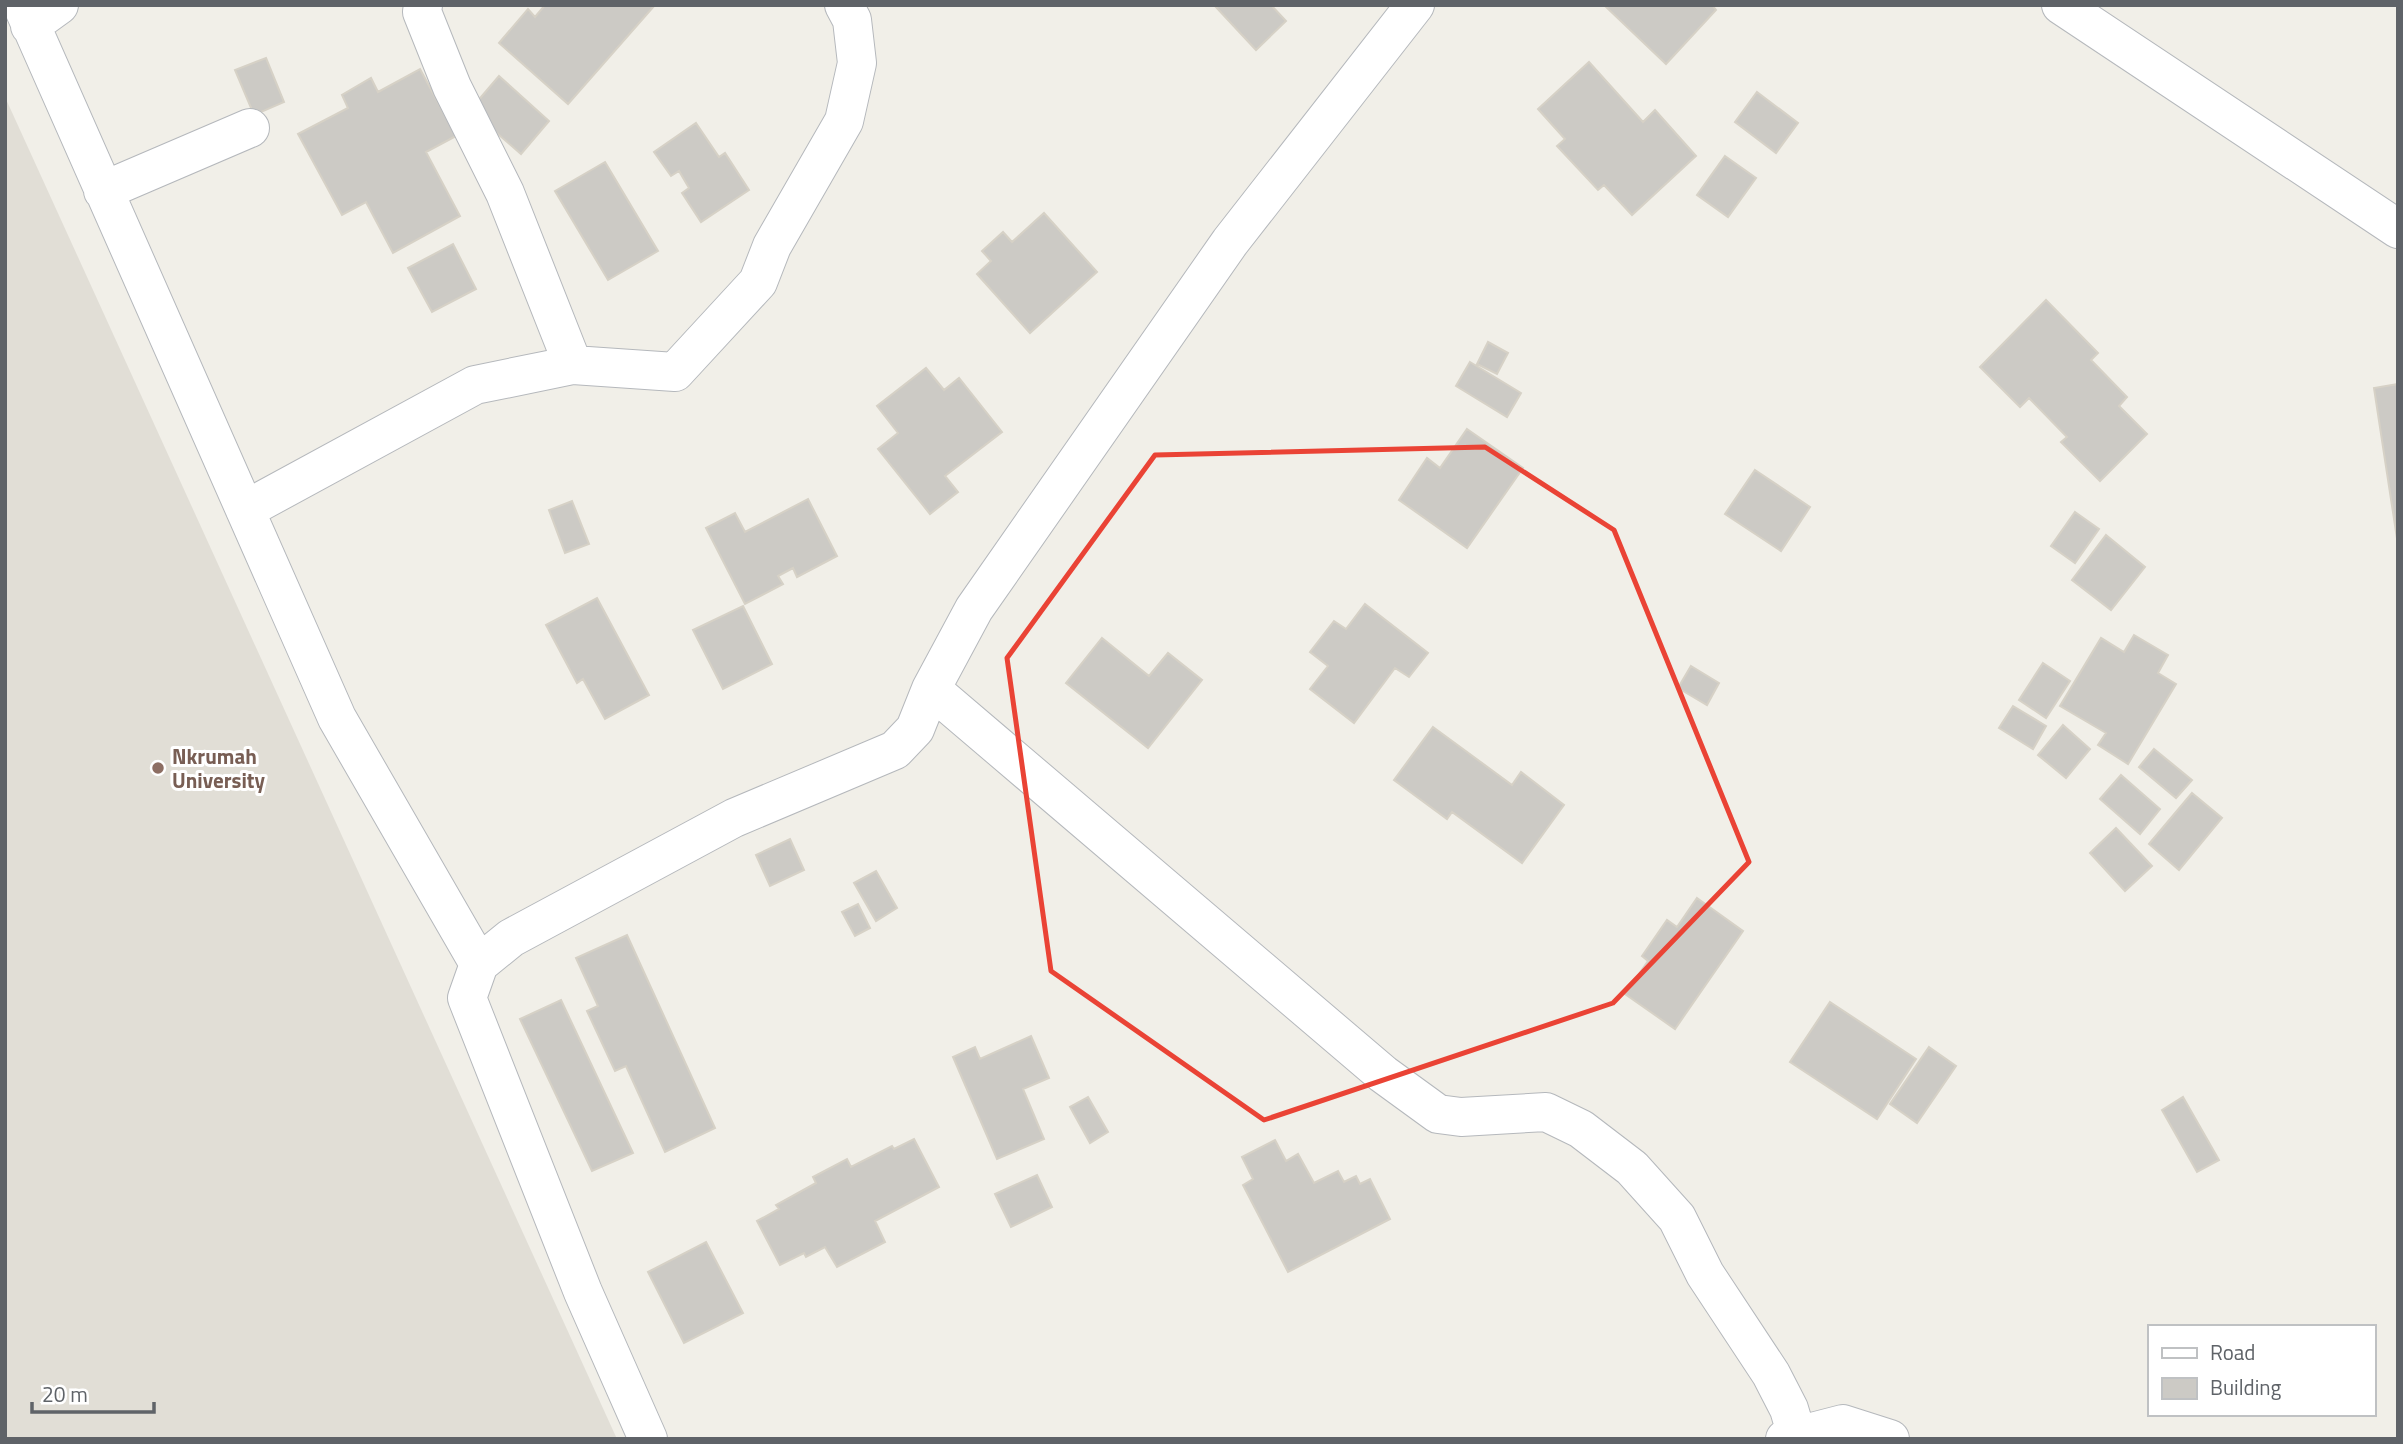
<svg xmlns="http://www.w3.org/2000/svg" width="2403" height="1444" viewBox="0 0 2403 1444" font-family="'Titillium Web',sans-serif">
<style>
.education{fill:#e1ded6}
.building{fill:#cccac5;stroke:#d6d1c6;stroke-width:2}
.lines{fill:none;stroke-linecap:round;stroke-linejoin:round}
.minor-casing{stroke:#b5b8bc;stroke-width:40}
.minor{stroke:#fff;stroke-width:38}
.marked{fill:none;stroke:#ea4335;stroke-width:5;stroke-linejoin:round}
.education-dot{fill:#8d6e63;stroke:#fff;stroke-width:2.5}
.labels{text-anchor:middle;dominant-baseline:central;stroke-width:6;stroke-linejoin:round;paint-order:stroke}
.education-label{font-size:21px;font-weight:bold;fill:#785e54;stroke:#fff;text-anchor:start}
</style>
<rect width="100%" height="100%" fill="#f1efe8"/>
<path class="education" d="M5 97 617 1439H5Z"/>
<path class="building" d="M545 5H655L568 104 499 43 528 9 535 17Z
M1214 5H1271L1286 21 1256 50Z
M1604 5H1712L1716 10 1666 64Z
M266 58 284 102 254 115 235 70Z
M1589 62 1643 122 1655 110 1696 156 1632 215 1604 185 1598 190 1557 146 1565 139 1538 109Z
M420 69 456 136 426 152 460 216 393 253 366 202 342 215 298 134 348 108 342 95 371 78 378 92Z
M499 76 549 121 521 154 470 110Z
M1757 92 1798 123 1776 153 1735 122Z
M696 123 719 157 725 153 749 190 701 222 682 193 689 188 679 171 671 176 654 152Z
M1725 156 1756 178 1728 217 1697 195Z
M605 162 658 251 608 280 555 191Z
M1044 213 1097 272 1030 333 977 274 991 261 982 251 1003 232 1012 242Z
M453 244 476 289 432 312 408 268Z
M2046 300 2098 353 2091 360 2127 397 2119 406 2147 434 2100 481 2061 442 2067 437 2029 398 2020 407 1980 367Z
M1488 342 1508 353 1497 374 1477 364Z
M1470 362 1521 393 1507 417 1456 386Z
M926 368 944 390 959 378 1002 432 945 476 958 492 930 514 878 449 898 433 877 406Z
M2398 384V545L2374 388Z
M1467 429 1523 468 1467 548 1399 500 1427 458 1440 468Z
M1755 470 1810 507 1781 551 1725 514Z
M808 499 837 556 797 577 793 568 778 576 783 584 745 604 706 528 735 513 745 532Z
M572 501 589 544 565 553 549 510Z
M2075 512 2099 529 2075 563 2051 546Z
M2106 535 2145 567 2111 610 2072 580Z
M597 598 649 695 605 719 583 679 577 683 546 625Z
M1365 604 1428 653 1409 677 1395 668 1354 723 1310 689 1328 666 1310 652 1334 621 1346 629Z
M743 606 772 664 723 689 693 630Z
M2134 635 2168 655 2158 673 2176 684 2128 764 2098 745 2106 733 2060 706 2101 638 2124 652Z
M1102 638 1149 676 1168 653 1202 680 1148 748 1066 683Z
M2043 663 2070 681 2046 718 2019 700Z
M1691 666 1719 683 1707 705 1678 688Z
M2013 706 2046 726 2033 749 1999 728Z
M2063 725 2090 749 2066 778 2038 755Z
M1433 727 1512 785 1521 772 1564 805 1522 863 1452 812 1447 819 1394 780Z
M2154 749 2192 780 2176 798 2139 767Z
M2121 775 2160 809 2140 834 2100 799Z
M2192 793 2222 818 2179 870 2149 844Z
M2116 828 2152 866 2125 891 2090 853Z
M790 839 804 870 770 886 756 855Z
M876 871 897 908 876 921 854 883Z
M1697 898 1743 931 1675 1029 1625 994 1648 961 1642 956 1667 920 1677 927Z
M858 904 870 928 855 936 842 912Z
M627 935 715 1128 665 1152 626 1066 615 1071 587 1011 598 1006 576 958Z
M561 1000 633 1153 592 1171 520 1019Z
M1830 1002 1916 1059 1877 1119 1790 1062Z
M1031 1036 1049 1078 1023 1089 1044 1139 997 1159 953 1057 975 1047 980 1059Z
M1929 1047 1956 1066 1917 1123 1890 1104Z
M1088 1097 1108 1132 1090 1143 1070 1107Z
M2183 1097 2219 1160 2197 1172 2162 1110Z
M914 1139 939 1187 875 1221 885 1242 837 1267 825 1247 806 1257 804 1253 780 1265 757 1221 779 1209 776 1205 816 1183 813 1177 847 1159 851 1167 892 1146 894 1149Z
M1275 1140 1286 1161 1298 1154 1314 1183 1338 1171 1344 1182 1356 1176 1360 1184 1370 1179 1390 1219 1288 1272 1243 1185 1253 1179 1242 1157Z
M1037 1175 1052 1207 1011 1227 995 1194Z
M706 1242 743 1313 684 1343 648 1272Z"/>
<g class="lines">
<g class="minor-casing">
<path id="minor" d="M22 5 337 718 479 964
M423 5 422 12 452 87 505 193 573 365
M2061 5 2398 229
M30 26 59 5
M103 191 250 128
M245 510 475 385 573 365 675 372 758 282 772 246 844 121 857 63 852 20 844 5
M931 689 1383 1074 1438 1114 1461 1117 1546 1112 1581 1129 1632 1168 1677 1218 1705 1274 1771 1374 1789 1409 1797 1436
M648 1439 583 1292 467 998 479 964 511 938 734 818 895 750 915 729 931 689 974 609 1230 242 1415 5
M1785 1439 1843 1424 1890 1439"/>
</g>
<use href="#minor" class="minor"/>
</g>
<path class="marked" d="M1485 447 1614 530 1749 862 1613 1003 1264 1120 1051 971 1007 658 1155 455Z"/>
<circle class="education-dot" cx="158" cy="768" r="7"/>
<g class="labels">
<g class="education-label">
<text x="172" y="756">Nkrumah<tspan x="172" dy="24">University</tspan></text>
</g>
</g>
<rect width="2403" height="1444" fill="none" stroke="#5f6368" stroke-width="14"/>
<rect x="2148" y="1325" width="228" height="91" fill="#ffffff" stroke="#bfc1c3" stroke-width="2"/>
<rect x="2162" y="1348" width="35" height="10" fill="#ffffff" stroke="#bfc1c3" stroke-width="2"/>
<text x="2210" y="1360" font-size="21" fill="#5f6368">Road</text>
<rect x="2162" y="1378" width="35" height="21" fill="#cccac5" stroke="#bfc1c3" stroke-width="2"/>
<text x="2210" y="1395" font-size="21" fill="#5f6368">Building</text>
<path d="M32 1402v10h122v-10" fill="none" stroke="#5f6368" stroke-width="3.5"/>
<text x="42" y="1402" font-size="21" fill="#5f6368" stroke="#ffffff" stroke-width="5" paint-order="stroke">20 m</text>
</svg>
